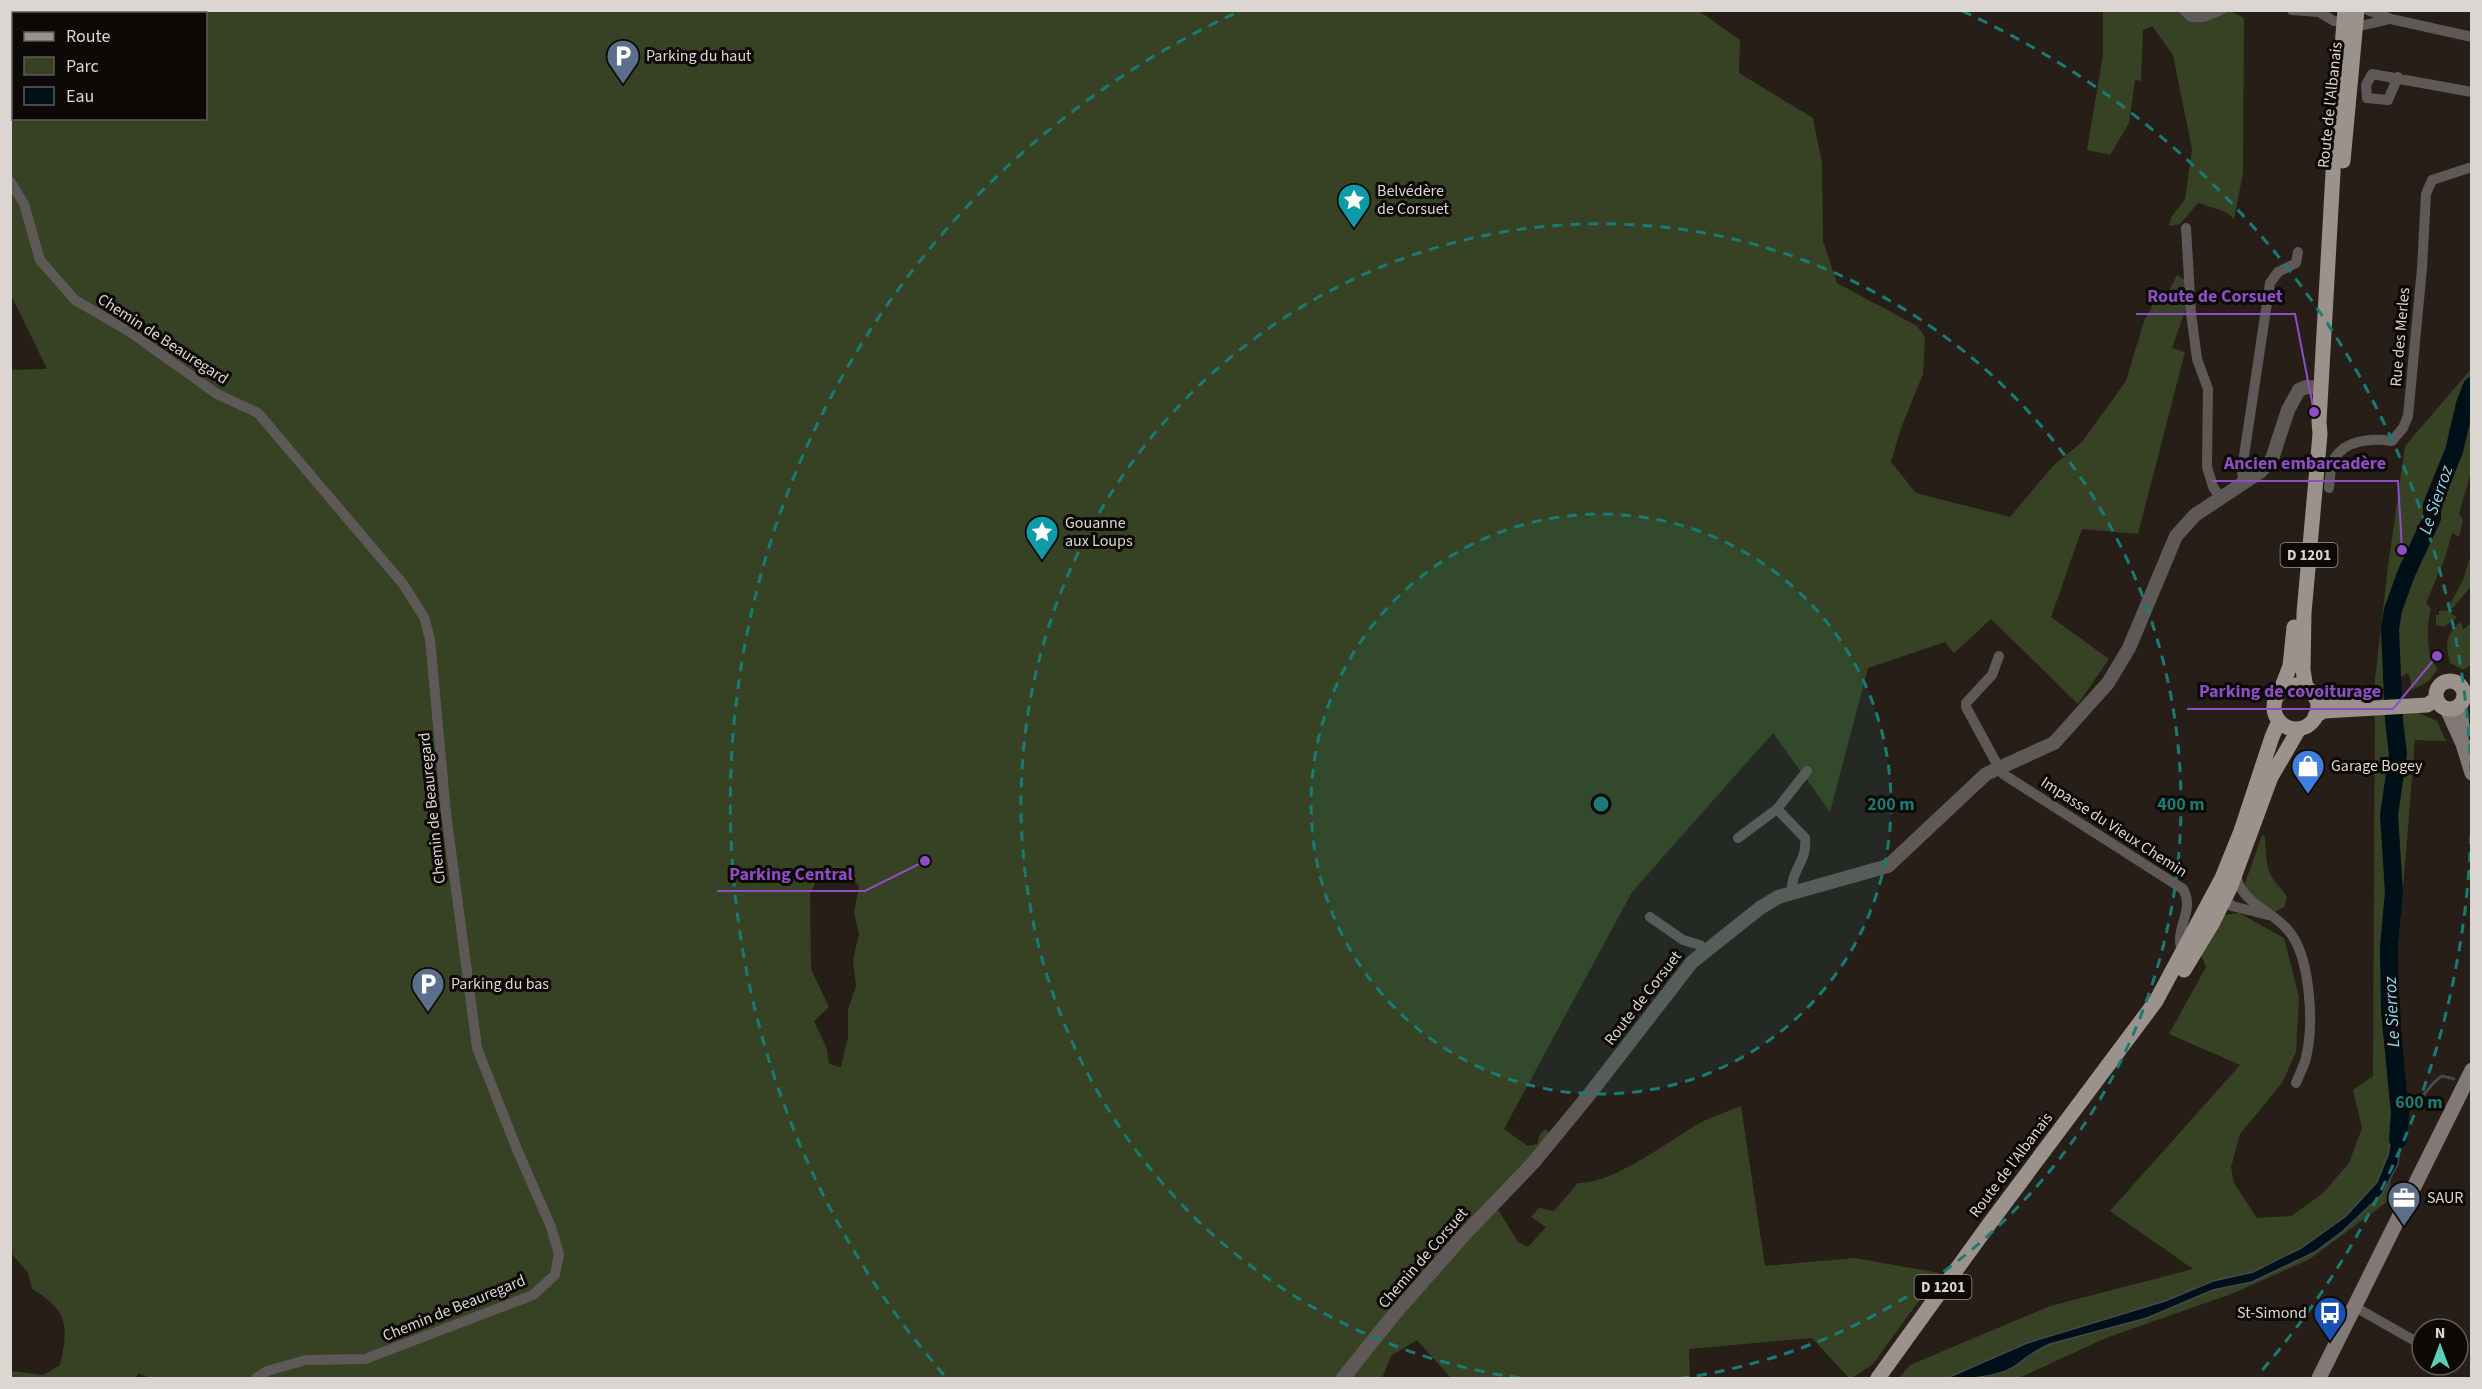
<svg xmlns="http://www.w3.org/2000/svg" width="2482" height="1389" viewBox="0 0 2482 1389" font-family="'Source Sans 3',sans-serif">
<style>
.green{fill:#364223;fill-rule:evenodd}
.water{fill:#001019;stroke:#424b50;stroke-width:1.5}
.lines{fill:none;stroke-linecap:round;stroke-linejoin:round}
.stream{stroke:#424b50;stroke-width:3}
.river{stroke:#001019;stroke-width:18}
.minor{stroke:#5e5956;stroke-width:10}
.tertiary{stroke:#5e5956;stroke-width:14}
.secondary{stroke:#817975;stroke-width:15}
.primary{stroke:#9c928c;stroke-width:15}
.ring{fill:none;stroke:#197b73;stroke-width:3;stroke-dasharray:10 8}
.labels{text-anchor:middle;dominant-baseline:central;stroke-width:6;stroke-linejoin:round;paint-order:stroke}
.shield{fill:#0d0907;stroke:#9e9895;stroke-width:1.5}
.shield-label{font-size:15px;font-weight:bold;fill:#dcd6d2}
.poi-label{font-size:16px;fill:#dcd6d2;stroke:#0d0907;text-anchor:start}
.street-label{font-size:16px;fill:#dcd6d2;stroke:#0d0907}
.water-label{font-size:18px;font-style:italic;fill:#83d4f3;stroke:#0d0907}
.centre{fill:#197b73;stroke:#0d0907;stroke-width:3}
.ring-label{font-size:18px;text-anchor:middle;font-weight:bold;fill:#197b73;stroke:#0d0907;stroke-width:6;stroke-linejoin:round;paint-order:stroke}
.leader{fill:none;stroke:#8e4ec3;stroke-width:2}
.callout-dot{fill:#8e4ec3;stroke:#0d0907;stroke-width:2}
.callout-label{font-size:18px;text-anchor:middle;font-weight:bold;fill:#8e4ec3;stroke:#0d0907;stroke-width:6;stroke-linejoin:round;paint-order:stroke}
</style>
<rect width="100%" height="100%" fill="#271e18"/>
<path class="green" d="M11 10 1699 11 1740 40 1739 73 1813 118 1822 163 1823 241 1837 283 1917 326 1925 337 1923 374 1901 428 1891 462 1916 493 2010 517 2053 466 2082 442 2126 381 2144 321 2154 302 2167 295 2177 275 2194 286 2172 348 2185 352 2138 534 2082 529 2051 617 2109 659 2078 704 1991 619 1954 653 1945 642 1868 668 1830 812 1773 733 1632 892 1504 1129 1528 1146 1537 1144 1540 1134 1546 1129 1552 1137 1492 1200 1518 1242 1528 1247 1546 1227 1531 1217 1539 1208 1554 1211 1578 1183C1613 1184 1667 1142 1698 1124 1711 1117 1726 1112 1741 1106L1765 1266 1855 1258 1939 1273 1873 1364 1852 1378H1849L1812 1338 1689 1349 1690 1378H1451L1417 1340 1391 1356 1382 1378H149L138 1373 136 1378H11V1371L43 1375 60 1365C69 1327 68 1310 32 1289L28 1273 11 1253 10 370 47 369 11 295ZM14 14H206V118H14ZM834 873 851 878 859 886 854 913 859 934 853 960 856 986 848 1009V1037L841 1067 829 1064 827 1049 814 1021 829 1007 811 969 810 893 818 878Z
M2229 10 2244 18 2243 173 2234 219 2226 212 2198 203 2180 224 2169 226 2171 217 2185 200 2192 149 2173 55 2152 26 2143 30 2141 81 2135 80 2129 123 2110 155 2087 150 2103 55V11Z
M2471 369V472L2459 514 2463 520 2459 537 2452 533 2445 558 2426 603 2431 609C2426 624 2426 658 2438 669L2429 681 2412 690 2409 674 2407 673 2399 678 2398 692 2416 712 2437 721 2446 741 2415 740 2397 963 2403 1089 2388 1201 2310 1259 2234 1293 2106 1338 2019 1378H1899L1910 1365 2050 1306 2193 1269 2110 1211 2240 1065 2169 1034 2206 967 2201 955 2224 915 2239 913 2284 938 2299 997 2296 1052 2282 1083 2240 1134 2231 1167 2234 1183 2257 1218 2291 1216 2322 1194 2349 1163 2362 1128 2353 1090 2373 1076 2375 680 2388 566 2405 446Z
M2471 554V586L2453 608H2448L2463 580Z
M2453 610 2451 614 2457 617 2444 627 2436 625V615H2439V611Z
M2461 621 2463 630 2472 622 2471 665 2463 670 2450 663C2445 641 2445 637 2461 621Z
M2262 835 2265 837C2266 853 2265 870 2276 883 2281 889 2284 891 2287 898L2284 907 2275 912 2249 894 2244 886Z"/>
<path class="water" d="M2405 1114 2398 1164 2382 1194 2343 1231 2315 1252 2252 1282 2213 1290 2147 1318 2050 1344C2038 1349 2028 1356 2018 1364 1999 1378 1970 1379 1947 1378L2027 1343 2165 1301 2213 1281 2253 1272 2301 1248 2346 1216 2377 1182 2388 1155 2395 1119Z"/>
<g class="lines">
<path class="stream" d="M2400 1113C2425 1105 2422 1089 2442 1076L2454 1079"/>
<path class="river" d="M2398 1140 2400 1113 2390 1011 2389 947 2394 892 2389 815 2398 754 2394 721 2390 629 2393 610 2406 574 2432 518V505L2454 451 2465 404 2472 386"/>
<path class="minor" d="M2184 10 2191 17H2204L2221 10
M2292 10 2319 12 2324 11
M2368 10 2391 19 2472 37
M2319 12 2334 21 2345 22 2347 18
M2356 27 2390 19
M2398 77 2388 100 2367 98 2366 85 2372 74 2472 92
M10 181 24 204 40 260 75 300 130 332 217 394 258 413 403 584 424 617 430 639 446 813 477 1048 516 1147 551 1227 559 1254 555 1275 533 1295 365 1359 306 1360 267 1371 256 1378
M2186 228 2191 313 2197 359 2208 389 2207 467 2213 487 2221 498
M2243 484 2242 469 2270 283 2278 272 2296 263 2298 252
M2329 488C2330 479 2330 467 2334 459 2346 439 2373 438 2392 441L2403 428 2408 416 2422 268 2426 194 2432 180 2472 167
M1999 768 1966 707V703L1992 675 1999 656
M2003 774 2183 889C2196 912 2172 929 2183 953
M1777 809 1805 838C1808 861 1790 871 1792 892
M1738 838 1777 809 1807 771
M2236 873C2238 901 2271 910 2287 929 2311 955 2314 1024 2306 1058 2304 1066 2299 1075 2296 1083
M2220 895 2232 906 2268 915
M1650 917 1683 940 1700 945 1705 950
M2355 1307 2422 1345"/>
<path class="tertiary" d="M1343 1378 1396 1312 1464 1235 1533 1163 1588 1096 1692 962 1760 908 1778 897 1888 866 1986 774 2054 743 2108 683 2129 648 2176 536 2195 515 2260 472 2272 459 2288 410 2299 390 2306 387 2321 388"/>
<path class="secondary" d="M2459 706 2463 732
M2447 709 2463 744 2472 773
M2319 1378 2472 1070"/>
<path class="primary" d="M2343 161 2357 10
M2436 695a14 14 0 1 1 28 0a14 14 0 1 1-28 0Z
M2274 707a22 22 0 1 1 44 0a22 22 0 1 1-44 0Z
M2306 688 2303 670 2304 613 2320 434 2319 422 2336 119 2345 10
M2280 692 2290 666 2294 627
M2315 697 2366 700
M2315 716 2324 711 2427 705 2436 699
M2184 970 2213 922 2230 888 2271 777 2299 729
M1878 1378 1990 1223 2156 1001 2222 878 2241 831 2272 737 2279 721"/>
</g>
<circle cx="1601" cy="804" r="290" fill="#197b73" fill-opacity=".12"/>
<g class="ring">
<circle cx="1601" cy="804" r="290"/>
<path d="M1520 1378A580 580 0 1 1 1682 1378"/>
<path d="M2471 834A871 871 0 0 1 2258 1375M944 1375A871 871 0 0 1 1240 11M1962 11A871 871 0 0 1 2471 774"/>
</g>
<defs>
<g id="parking-pin" transform="scale(1.725)"><path d="M0 17L-7.5 6A9.5 9.5 0 1 1 7.5 6Z" fill="#5c6f8a" stroke="#0d0907"/><path d="M-3.5-5.5H1a3.5 3.5 0 0 1 0 7H-1V5.5H-3.5ZM-1-3.4V-.6H.8a1.4 1.4 0 0 0 0-2.8Z" fill="#fff"/></g>
<g id="sight-pin" transform="scale(1.725)"><path d="M0 17L-7.5 6A9.5 9.5 0 1 1 7.5 6Z" fill="#0f9aa8" stroke="#0d0907"/><path d="M0-6L1.8-2.2L6-1.7L2.9 1.2L3.7 5.4L0 3.3L-3.7 5.4L-2.9 1.2L-6-1.7L-1.8-2.2Z" fill="#fff"/></g>
<g id="shop-pin" transform="scale(1.725)"><path d="M0 17L-7.5 6A9.5 9.5 0 1 1 7.5 6Z" fill="#3f7fe0" stroke="#0d0907"/><path d="M-5-2.5h2.3a2.7 3.5 0 0 1 5.4 0H5L5.5 6h-11ZM-1.5-2.5h3a1.5 2.3 0 0 0-3 0Z" fill="#fff"/></g>
<g id="office-pin" transform="scale(1.725)"><path d="M0 17L-7.5 6A9.5 9.5 0 1 1 7.5 6Z" fill="#5c6f8a" stroke="#0d0907"/><path d="M-6-3h4V-5.5h4V-3h4V5H-6ZM-1-4.5V-3h2v-1.5ZM-6 0V1H6V0Z" fill="#fff"/></g>
<g id="bus-pin" transform="scale(1.725)"><path d="M0 17L-7.5 6A9.5 9.5 0 1 1 7.5 6Z" fill="#1a4fb4" stroke="#0d0907"/><path d="M-5-6H5V4H4V6H2V4H-2V6H-4V4H-5ZM-3.5-4V0h7V-4ZM-3.5 1.2v1.5H-2V1.2ZM2 1.2v1.5H3.5V1.2Z" fill="#fff"/></g>
</defs>
<g fill-rule="evenodd">
<use href="#parking-pin" x="623" y="56"/>
<use href="#sight-pin" x="1354" y="200"/>
<use href="#sight-pin" x="1042" y="532"/>
<use href="#shop-pin" x="2308" y="766"/>
<use href="#parking-pin" x="428" y="984"/>
<use href="#office-pin" x="2404" y="1198"/>
<use href="#bus-pin" x="2330" y="1313"/>
</g>
<g class="labels">
<g class="shield">
<rect x="2280.5" y="543" width="57" height="24" rx="4.5"/>
<rect x="1914.5" y="1275" width="57" height="24" rx="4.5"/>
</g>
<g class="shield-label">
<text x="2309" y="555">D 1201</text>
<text x="1943" y="1287">D 1201</text>
</g>
<g class="poi-label">
<text x="646" y="56">Parking du haut</text>
<text x="1377" y="191">Belvédère<tspan x="1377" dy="18">de Corsuet</tspan></text>
<text x="1065" y="523">Gouanne<tspan x="1065" dy="18">aux Loups</tspan></text>
<text x="2331" y="766">Garage Bogey</text>
<text x="451" y="984">Parking du bas</text>
<text x="2427" y="1198">SAUR</text>
<text x="2307" y="1313" text-anchor="end">St-Simond</text>
</g>
<g class="street-label">
<text transform="translate(2330 105) rotate(-84)">Route de l'Albanais</text>
<text transform="translate(2400 337) rotate(-85)">Rue des Merles</text>
<text transform="translate(163 339) rotate(33)">Chemin de Beauregard</text>
<text transform="translate(432 808) rotate(-96)">Chemin de Beauregard</text>
<text transform="translate(2114 827) rotate(33)">Impasse du Vieux Chemin</text>
<text transform="translate(1643 998) rotate(-52)">Route de Corsuet</text>
<text transform="translate(2011 1165) rotate(-53)">Route de l'Albanais</text>
<text transform="translate(1423 1258) rotate(-49)">Chemin de Corsuet</text>
<text transform="translate(454 1308) rotate(-22)">Chemin de Beauregard</text>
</g>
<g class="water-label">
<text transform="translate(2436 500) rotate(-71)">Le Sierroz</text>
<text transform="translate(2392 1012) rotate(-93)">Le Sierroz</text>
</g>
</g>
<circle cx="1601" cy="804" r="9" class="centre"/>
<g class="ring-label">
<text x="1891" y="810">200 m</text>
<text x="2181" y="810">400 m</text>
<text x="2419" y="1108">600 m</text>
</g>
<path class="leader" d="M2314 412L2295 314H2136M2402 550L2398 481H2212M2437 656L2393 709H2187M925 861L865 891H717"/>
<g class="callout-dot">
<circle cx="2314" cy="412" r="6"/>
<circle cx="2402" cy="550" r="6"/>
<circle cx="2437" cy="656" r="6"/>
<circle cx="925" cy="861" r="6"/>
</g>
<g class="callout-label">
<text x="2215" y="302">Route de Corsuet</text>
<text x="2305" y="469">Ancien embarcadère</text>
<text x="2290" y="697">Parking de covoiturage</text>
<text x="791" y="880">Parking Central</text>
</g>
<rect width="2482" height="1389" fill="none" stroke="#dcd6d2" stroke-width="24"/>
<rect x="12" y="12" width="195" height="108" fill="#0d0907" stroke="#605b58" stroke-width="1.5"/>
<rect x="24" y="32" width="30" height="9" fill="#9c928c" stroke="#605b58" stroke-width="1.5"/>
<text x="66" y="42" font-size="18" fill="#dcd6d2">Route</text>
<rect x="24" y="57" width="30" height="18" fill="#364223" stroke="#605b58" stroke-width="1.5"/>
<text x="66" y="72" font-size="18" fill="#dcd6d2">Parc</text>
<rect x="24" y="87" width="30" height="18" fill="#001019" stroke="#605b58" stroke-width="1.5"/>
<text x="66" y="102" font-size="18" fill="#dcd6d2">Eau</text>
<g transform="translate(2440 1347)"><circle r="28" fill="#0d0907" stroke="#605b58" stroke-width="1.5"/>
<path d="M0-4.5L10 22L0 15L-10 22Z" fill="#5dceb9"/>
<text y="-9" font-size="16" font-weight="bold" text-anchor="middle" fill="#dcd6d2">N</text>
</g>
</svg>
